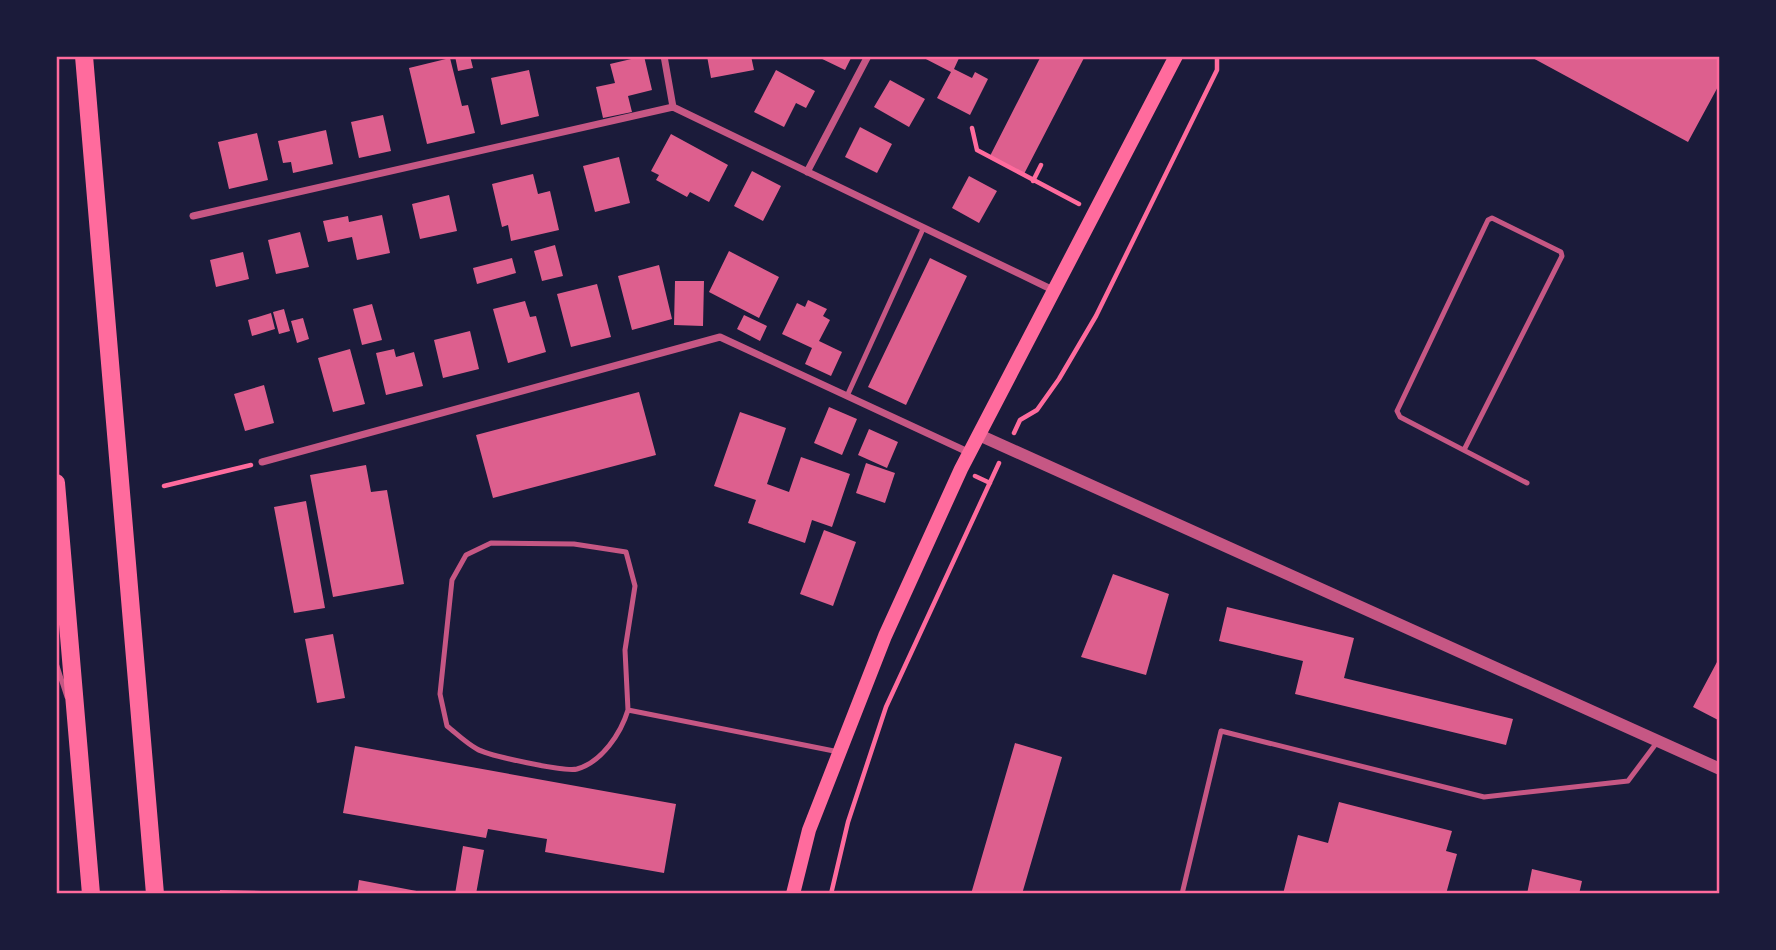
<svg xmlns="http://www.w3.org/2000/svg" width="1776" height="950" viewBox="0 0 1776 950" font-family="'Playfair Display',serif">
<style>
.building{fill:#dd5f8e}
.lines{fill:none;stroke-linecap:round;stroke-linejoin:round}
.path{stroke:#ff6b9d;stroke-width:4.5}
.service{stroke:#c65784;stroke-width:5}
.minor{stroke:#c65784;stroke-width:7}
.tertiary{stroke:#c65784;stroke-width:12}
.secondary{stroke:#ff6b9d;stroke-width:14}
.trunk{stroke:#ff6b9d;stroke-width:18}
.neatline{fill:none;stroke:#ff6b9d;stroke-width:2.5}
</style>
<rect width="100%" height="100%" fill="#1b1b3a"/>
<path class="building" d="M455 56H470L473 68 458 71Z
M644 56 652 90 628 96 632 112 603 118 596 87 615 83 610 64Z
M707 56H751L754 70 711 78Z
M816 56H852L845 70Z
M920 56H960L954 69 972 78 975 72 988 79 970 115 937 98 951 72Z
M1041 56H1085L1024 174 990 156Z
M1529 56H1720V83L1688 142Z
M450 58 462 106 468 105 475 133 427 144 409 68Z
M529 70 539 116 501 125 491 78Z
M776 70 815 91 806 108 796 103 784 127 754 112Z
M890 80 925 99 909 127 874 107Z
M383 115 391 151 359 158 351 122Z
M860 127 892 144 877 173 845 157Z
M326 130 333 164 293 173 291 162 283 163 278 141Z
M257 133 268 180 229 189 218 142Z
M671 134 728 165 709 202 690 192 687 197 656 180 659 175 651 171Z
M619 157 630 203 595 212 583 166Z
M752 171 781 186 763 221 734 206Z
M533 174 538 194 550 191 559 230 511 241 508 225 502 227 492 184Z
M969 176 997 191 979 223 952 208Z
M449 195 457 231 420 239 412 204Z
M382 215 390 253 357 260 352 237 328 242 323 221 348 216 349 222Z
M300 232 309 267 276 274 268 240Z
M555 245 563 276 542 281 534 251Z
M729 251 779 277 759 318 709 292Z
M243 252 249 279 216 287 210 260Z
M512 258 516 273 477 284 473 268Z
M930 258 967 276 906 405 868 387Z
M659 265 672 319 632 330 618 276Z
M675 281H704L703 326 674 325Z
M597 284 611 337 571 347 557 294Z
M808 300 827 309 823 316 830 320 819 341 842 352 831 376 805 364 812 348 782 334 797 303 805 307Z
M525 301 530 317 536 316 546 352 508 363 493 309Z
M372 304 382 340 362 345 353 309Z
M284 309 290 331 279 334 273 312Z
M271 313 275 329 252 336 248 320Z
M744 315 767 326 760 341 737 329Z
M303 318 309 339 297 343 291 321Z
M470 331 479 369 443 378 434 340Z
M350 349 365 404 333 412 318 358Z
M394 349 396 357 414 352 423 386 386 395 376 353Z
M264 385 274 423 245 431 234 394Z
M639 392 656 455 493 498 476 435Z
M829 407 857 419 842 455 814 443Z
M740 412 786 428 767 484 789 492 801 457 850 474 832 527 812 520 805 543 748 523 756 500 714 486Z
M869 429 898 442 887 468 858 455Z
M866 463 895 473 885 503 856 493Z
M366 465 371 492 387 490 404 584 333 597 310 475Z
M306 501 325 608 294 613 274 507Z
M824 530 856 542 833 606 800 594Z
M1113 574 1169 594 1146 675 1081 657Z
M1227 607 1354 638 1344 678 1513 719 1506 745 1295 694 1303 661 1219 641Z
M333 634 345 698 317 703 305 639Z
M1717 662 1720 664V721L1693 707Z
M1015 743 1062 757 1022 894H971Z
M355 746 676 804 664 873 545 852 547 839 488 829 486 838 343 813Z
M1339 802 1452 831 1446 851 1457 854 1446 894H1283L1298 835 1328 843Z
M463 846 484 850 476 894H455Z
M1532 869 1582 881 1579 894H1527Z
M359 880 427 893V894H357Z
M220 890 262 891V894H220Z"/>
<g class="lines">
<path class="path" d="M972 128 977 150 1079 204
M1033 181 1041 165
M1014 433 1020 420 1037 410 1059 379 1096 316 1217 70V56
M975 476 990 483
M164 486 251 465
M831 894 848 822 886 707 999 463"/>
<path class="service" d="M847 396 923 229
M1464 450 1562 256 1561 252 1492 218 1488 220 1397 411 1400 417 1527 483
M56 663 67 697
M628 710 625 650 635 586 626 552 574 544 491 543 466 555 452 580 440 694 447 726C457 734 466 743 477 749 489 756 565 772 577 769 602 762 621 733 628 710L839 752
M1182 894 1221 731 1484 797 1628 781 1658 741
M1719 894 1720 893"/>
<path class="minor" d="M664 56 673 107
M807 172 868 56
M193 216 673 107 1055 291
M262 462 720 337 970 453"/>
<path class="tertiary" d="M979 435 1720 769"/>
<path class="secondary" d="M793 894 809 830 885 636 961 469 1176 56"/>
<path class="trunk" d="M84 56 155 894
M56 483 91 894"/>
</g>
<rect width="1776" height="950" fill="none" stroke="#1b1b3a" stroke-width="116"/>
<rect x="58" y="58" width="1660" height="834" class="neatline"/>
</svg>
